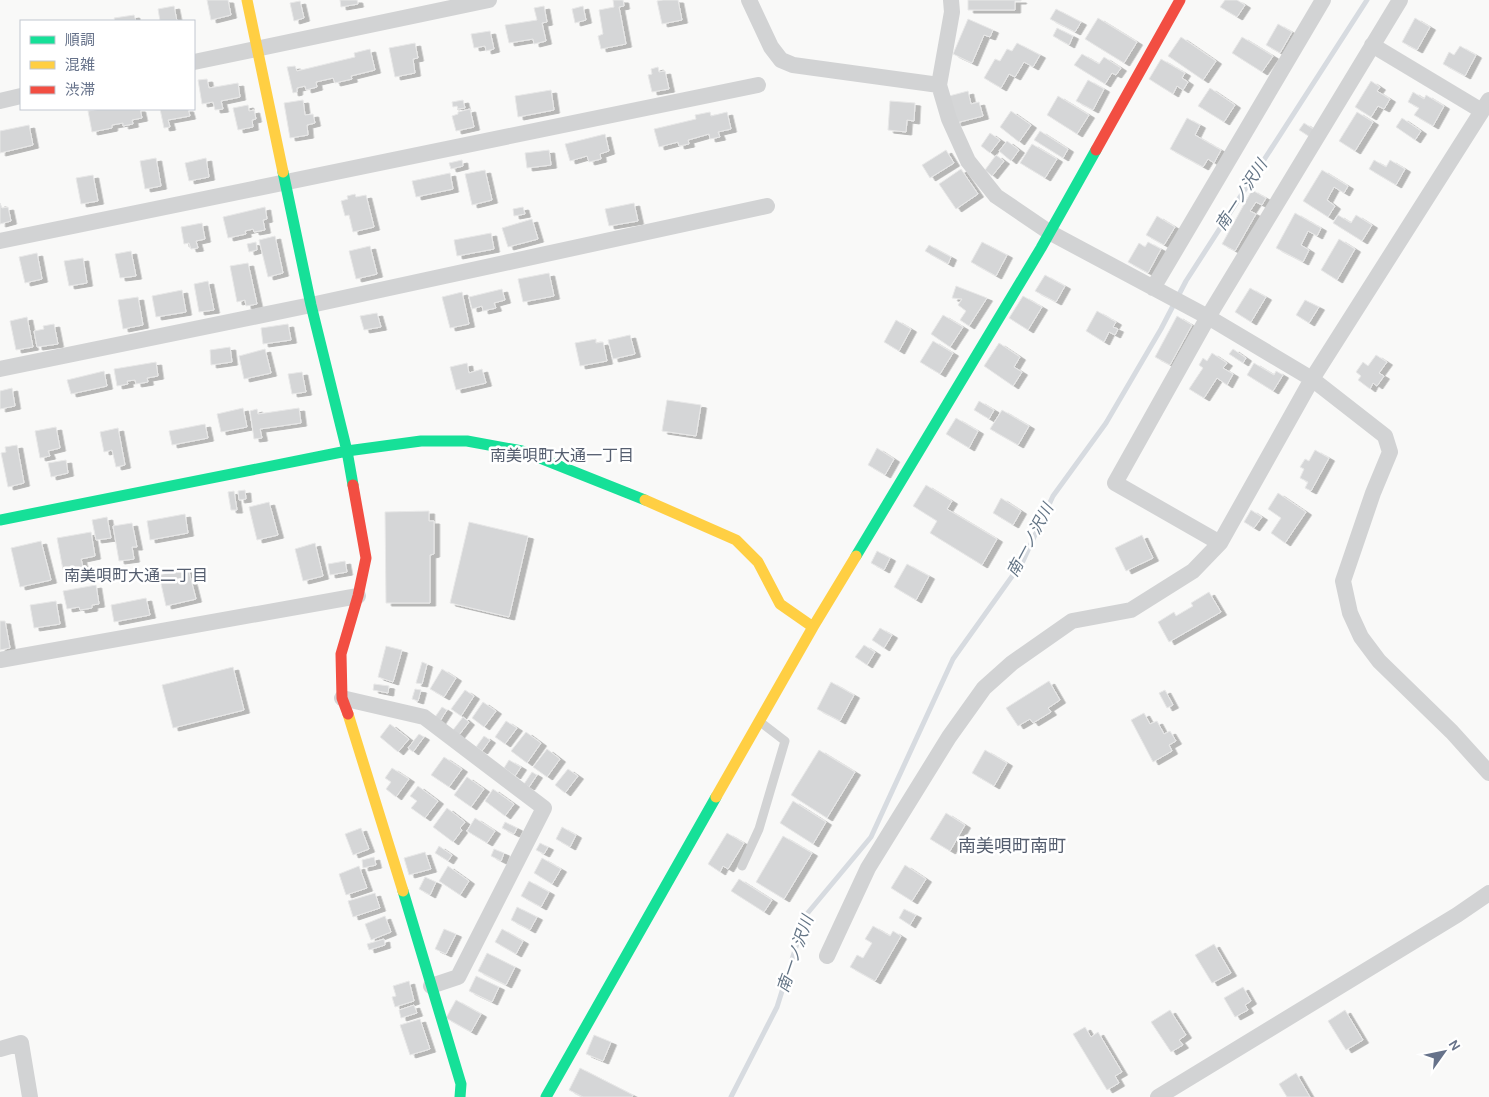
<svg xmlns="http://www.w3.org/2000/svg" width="1489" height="1097" viewBox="0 0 1489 1097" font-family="Karla,'Noto Sans JP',sans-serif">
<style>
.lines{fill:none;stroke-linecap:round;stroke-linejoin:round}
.stream{stroke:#d7dbe0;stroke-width:5}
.building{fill:#d5d6d7;stroke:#e8e8e8;filter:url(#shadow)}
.lane{stroke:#d2d3d4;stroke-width:9}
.street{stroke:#d2d3d4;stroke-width:16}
.fast{stroke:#16e098;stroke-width:11}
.slow{stroke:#ffcf43;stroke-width:11}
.jam{stroke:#f24e42;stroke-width:11}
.labels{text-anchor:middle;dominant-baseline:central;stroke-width:5;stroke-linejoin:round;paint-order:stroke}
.water-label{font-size:16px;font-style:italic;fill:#637485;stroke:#fff}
.neighbourhood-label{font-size:16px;fill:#555e6f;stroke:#fff}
.quarter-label{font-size:18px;fill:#555e6f;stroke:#fff}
</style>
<defs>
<filter id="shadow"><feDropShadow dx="5.5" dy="3" stdDeviation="0" flood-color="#0004"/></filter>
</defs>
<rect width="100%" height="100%" fill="#f9f9f8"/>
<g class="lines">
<path class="stream" d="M731 1097 777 1007 806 915 871 837 953 659 1023 561 1053 496 1106 423 1161 329 1186 281 1367 0"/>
</g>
<path class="building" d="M207 0H228L231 15 211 20Z
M340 0H357L358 4 341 7Z
M613 0H623L624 6 619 7 626 44 601 49 598 36 603 34 599 10 614 7Z
M663 0H678L682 20 662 24 657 1Z
M968 0H1021V1H1015V10H968Z
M1225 0H1237L1245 5 1237 17 1220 7Z
M300 1 304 18 294 21 290 3Z
M174 6 177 21H160L158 9Z
M544 6 547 22 542 23 546 41 534 44 533 39 509 43 505 25 537 20 534 8Z
M583 6 586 20 575 23 572 9Z
M1056 9 1081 22 1075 32 1050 19Z
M134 15 136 21H115L114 18Z
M1098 18 1137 42 1124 63 1085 39Z
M1415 18 1430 27 1417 50 1402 42Z
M968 19 993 30 990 37 984 35 972 63 953 54Z
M1278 24 1292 32 1280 53 1266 45Z
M1057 28 1073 36 1069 45 1053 36Z
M490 31 494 49 486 51 485 46 474 48 471 34Z
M1181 37 1216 61 1203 80 1168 56Z
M1242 37 1273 56 1262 72 1232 53Z
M415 43 418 58 413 59 415 73 395 77 389 48Z
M1017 43 1040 55 1033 67 1024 62 1015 77 1009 74 1001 88 984 78 995 59 1000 61 1007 49 1012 51Z
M1460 46 1476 55 1465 76 1443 64 1449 52 1454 55Z
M370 49 375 70 351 76 352 79 335 83 333 78 316 82 317 87 306 90 305 86 297 88V92L293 93 287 67 295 66 297 71 355 57 354 53Z
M1082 54 1099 64 1104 57 1121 68 1116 75 1112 73 1105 84 1074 65Z
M1161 59 1185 73 1182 78 1188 82 1183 90 1177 86 1173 94 1149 79Z
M658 67 659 72 665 71 669 89 652 92 648 75 652 74 651 69Z
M207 79 209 88 238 83 240 97 221 101 223 109 215 110 213 102 202 104 198 80Z
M1088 80 1104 89 1093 110 1076 101Z
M1371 81 1380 87 1377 91 1390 99 1384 109 1378 106 1371 117 1355 107Z
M1210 88 1235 105 1224 122 1198 106Z
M551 90 554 110 518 117 515 96Z
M968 91 971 104 979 102 983 116 956 123 949 96Z
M1413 92 1424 99 1426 95 1444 106 1433 126 1414 115 1419 108 1408 102Z
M1058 96 1089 115 1077 134 1047 115Z
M303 100 305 115 313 114 315 123 307 125 308 135 290 138 284 103Z
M463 100 465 108 458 109 457 106 453 107 452 102Z
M890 101 915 103 914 121 907 120 906 132 888 130Z
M248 105 249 111 254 110 256 119 252 120 253 127 238 130 233 108Z
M101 109H140L142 118 132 120 133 124 123 126V123L112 125V128L92 132 88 111Z
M160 109H188L190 116 168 120 170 127 164 128Z
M470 109 474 127 456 131 452 116 458 114V112Z
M1011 111 1031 125 1019 142 1000 127Z
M710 112 711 116 727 112 731 129 718 132 720 137 710 139 709 134 688 140 689 144 679 146 678 142 659 147 654 129 696 119 695 115Z
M1357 112 1373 122 1355 151 1339 141Z
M1187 118 1200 125 1195 135 1221 150 1214 163 1208 159 1203 167 1170 149Z
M1402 118 1421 131 1415 140 1396 127Z
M1304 123 1315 130 1310 137 1299 130Z
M29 125 33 145 0 153V131Z
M1040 131 1068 149 1063 158 1034 140Z
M990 133 1000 140 990 153 981 146Z
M605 134 609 151 600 154 601 159 589 162 587 156 570 161 565 144Z
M1007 141 1019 150 1011 161 999 151Z
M1032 144 1057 159 1045 178 1020 163Z
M549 150 551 165 527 168 525 153Z
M946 150 954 163 930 178 922 165Z
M996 155 1004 161 992 176 985 170Z
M156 158 161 186 145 189 140 161Z
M206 158 209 177 189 181 185 163Z
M462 160 463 166 451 169 449 163Z
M1374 160 1386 167 1390 160 1405 169 1396 185 1369 169Z
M961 169 978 194 956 209 939 184Z
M485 170 492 200 472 205 465 174Z
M1322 170 1348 186 1344 193 1334 187 1327 200 1335 206 1328 217 1303 201Z
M450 173 453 189 416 197 412 181Z
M93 175 98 201 81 204 76 178Z
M1252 190 1266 198 1262 205 1256 202 1250 211 1256 214 1235 251 1222 244Z
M355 194 356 197 366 195 374 227 353 232 349 215 345 216 341 201 348 199 347 196Z
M0 203 2 208 8 207 11 221 0 224Z
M634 203 638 221 609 226 605 209Z
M265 207 267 219 263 220 265 230 254 232 253 229 245 231 246 234 228 238 223 217Z
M523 207 525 214 514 216 513 209Z
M1295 213 1321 228 1317 236 1308 231 1301 245 1309 250 1303 262 1276 248Z
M1338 215 1351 223 1356 215 1372 225 1362 241 1333 223Z
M1157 216 1175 227 1164 245 1146 235Z
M532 219 538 239 508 247 502 228Z
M202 223 205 239 196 241 198 248 191 249 189 243 184 244 181 227Z
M491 233 494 249 457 256 454 240Z
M275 236 283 273 268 277 259 240Z
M1339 239 1355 249 1337 280 1321 270Z
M256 242 257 250 249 252 247 244Z
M982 242 1007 255 996 276 971 262Z
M1148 242 1161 249 1148 273 1128 262 1139 243 1145 247Z
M929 245 951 257 948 264 925 251Z
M370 246 377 274 356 279 349 251Z
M131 251 136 276 120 278 115 254Z
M37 253 42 279 25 283 19 257Z
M83 258 87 283 69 286 64 261Z
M248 263 257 304 246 306 245 300 237 302 230 266Z
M549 273 554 296 523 302 518 279Z
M1045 275 1065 286 1056 302 1035 291Z
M208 281 214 310 199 312 194 284Z
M956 286 987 298 969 326 960 320 966 311 958 305 962 299 952 298Z
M1250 288 1266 297 1251 322 1235 312Z
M502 289 505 300 494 303 496 308 483 311 482 306 472 309 469 297Z
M182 290 186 312 156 317 152 296Z
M462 292 469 324 450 328 442 297Z
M1023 296 1042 307 1028 330 1009 318Z
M138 297 143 325 123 329 118 300Z
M1305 300 1319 307 1309 323 1296 315Z
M1097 311 1116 322 1113 327 1118 329 1115 335 1109 332 1104 342 1086 331Z
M377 313 381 327 364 330 360 316Z
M943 315 963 327 950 347 931 334Z
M1177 316 1192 325 1170 365 1155 357Z
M27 317 33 347 16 350 10 321Z
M896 320 911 329 899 351 884 342Z
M54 324 58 344 37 347 34 331 44 329 43 326Z
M288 324 291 340 263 344 261 328Z
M630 335 635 354 613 359 608 340Z
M596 339V343L603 342 607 361 580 366 575 343Z
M933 341 953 353 940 374 920 362Z
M999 343 1020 357 1014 367 1022 372 1013 386 984 366Z
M230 347 232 362 211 365 210 350Z
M265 349 271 373 244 379 239 356Z
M1233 349 1246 358 1243 363 1229 354Z
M1212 353 1227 363 1223 368 1233 374 1227 385 1217 378 1204 398 1189 389 1203 368 1199 365 1203 358 1207 361Z
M1376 355 1387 362 1379 373 1384 376 1377 386 1373 383 1370 389 1358 380 1361 376 1356 372 1363 362 1368 366Z
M156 362 158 376 147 378 148 382 136 384 135 380 127 381 128 384 117 386 114 369Z
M467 363 469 373 482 369 486 383 456 390 450 367Z
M1254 363 1274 375 1276 371 1283 375 1273 391 1247 375Z
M104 371 107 386 71 394 67 380Z
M302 372 306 392 292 394 288 374Z
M12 388 15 406 0 409V391Z
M667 400 701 405 696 436 662 431Z
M979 401 994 410 989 419 974 410Z
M243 408 247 427 221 432 217 414Z
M299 408 301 423 260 429 262 438 254 439 250 411 257 409 258 414Z
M1002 410 1029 426 1018 445 990 429Z
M956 418 978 431 969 448 946 434Z
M205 424 208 438 172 445 169 431Z
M56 427 60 448 48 451 50 456 40 458 35 431Z
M118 428 125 465 116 467 112 450 104 452 100 432Z
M17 445 24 483 8 487 1 453 6 452 5 447Z
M877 448 894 459 885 475 868 465Z
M1315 450 1329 458 1311 491 1305 488 1308 482 1300 478 1304 469 1300 467 1305 459 1309 461Z
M66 460 68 473 51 477 48 463Z
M926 485 952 501 947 509 997 539 982 565 930 533 937 521 913 506Z
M245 490 246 499 239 500 238 491Z
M234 491 237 510H231L228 492Z
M1278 493 1306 512 1285 543 1271 533 1281 518 1268 509Z
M1001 498 1021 511 1013 525 993 513Z
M269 502 278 535 257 540 249 507Z
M1251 510 1262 517 1254 528 1244 522Z
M429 511V521H434V554L430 555V603H386L385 512Z
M185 514 188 533 150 540 147 521Z
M107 517 111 538 96 540 92 520Z
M469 522 528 536 509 617 450 603Z
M132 523 137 547H132L134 559 119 561 113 526Z
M91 532 95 556 81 559 83 567 63 570 57 538Z
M1142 535 1153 558 1126 571 1115 548Z
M41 541 51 580 20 587 11 548Z
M315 543 323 576 303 581 295 549Z
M877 551 890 558 884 570 871 563Z
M345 561 347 572 330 575 328 564Z
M907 564 929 576 916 600 894 587Z
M188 568 196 599 166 606 159 575Z
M96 585 99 604 92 605V608L80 610 79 607 67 609 63 591Z
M1209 592 1221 612 1169 642 1158 622 1174 612 1176 616 1193 606 1191 603Z
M146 598 150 615 114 622 111 605Z
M56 601 60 624 34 628 30 605Z
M0 621H5L10 648 0 650Z
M880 628 892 635 884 648 872 640Z
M864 645 875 652 867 665 855 657Z
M386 646 402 650 393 682 378 677Z
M422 662 427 664 422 684 416 683Z
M233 667 244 710 173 728 162 685Z
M442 669 456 678 444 697 430 689Z
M1049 681 1060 700 1048 708 1051 712 1033 723 1030 719 1018 726 1006 708Z
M831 682 854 695 840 721 817 709Z
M374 684 389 686 388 693 373 690Z
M415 689 421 690 418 701 412 699Z
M465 690 474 696 461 716 451 709Z
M1165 690 1173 705 1167 708 1159 693Z
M483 702 496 711 484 727 472 718Z
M442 707 447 710 440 721 435 717Z
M1144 713 1150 724 1157 721 1164 734 1170 731 1176 741 1169 745 1172 751 1153 762 1131 720Z
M463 717 469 722 459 735 453 730Z
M506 721 517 728 505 744 495 737Z
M390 724 409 739 398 752 380 737Z
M526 732 541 743 527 763 511 751Z
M419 734 424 737 413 752 408 748Z
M484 736 490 740 482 751 476 747Z
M547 749 560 759 547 777 533 767Z
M819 750 855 772 827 818 791 795Z
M985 750 1007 763 994 786 972 773Z
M444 757 462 769 449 787 431 775Z
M509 760 521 767 515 776 504 768Z
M392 768 409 779 396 797 386 789 391 782 385 778Z
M568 769 578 776 565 793 555 785Z
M532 772 537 775 529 787 524 784Z
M467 777 484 789 471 807 454 795Z
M418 786 438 801 425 818 411 808 417 801 410 796Z
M493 789 514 804 505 816 485 801Z
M793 801 826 822 813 844 780 823Z
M447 808 465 822 460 828 462 830 453 842 433 827Z
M946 813 965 825 950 851 930 839Z
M475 818 495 831 487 843 467 831Z
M505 822 517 828 514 834 502 828Z
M562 827 576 835 570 847 556 839Z
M361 828 369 849 353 855 345 834Z
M727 833 744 843 728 869 723 866 720 872 708 864Z
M783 836 812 853 784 899 756 882Z
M540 843 548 847 544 854 536 850Z
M439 846 452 855 448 861 435 853Z
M494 849 504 853 501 861 491 856Z
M425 852 431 869 409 875 404 858Z
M374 857 376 865 363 868 362 860Z
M542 858 561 869 552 884 534 873Z
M905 865 926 879 912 901 891 888Z
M359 866 367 888 346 895 339 874Z
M448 866 469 881 460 895 439 881Z
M425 877 436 882 430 895 419 889Z
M739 879 772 900 764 912 731 891Z
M529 881 549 892 541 907 521 896Z
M375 893 380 908 353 917 348 901Z
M517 907 537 917 530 930 511 920Z
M904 909 916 915 910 925 899 918Z
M385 916 391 932 371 940 365 924Z
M873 926 890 936 893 931 901 936 875 981 850 967 857 955 863 958 872 943 865 939Z
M444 929 456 934 446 954 435 949Z
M502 929 523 941 516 954 495 942Z
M384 939 385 945 369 950 367 944Z
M1214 944 1231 973 1212 983 1195 955Z
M487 953 515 967 506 985 478 971Z
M476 976 499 987 492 1002 469 991Z
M409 981 414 1001 395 1007 392 997 396 996 393 986Z
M1243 987 1251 1001 1245 1005 1248 1010 1235 1017 1224 998Z
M456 1000 481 1014 471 1032 446 1018Z
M414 1005 417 1013 401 1018 399 1010Z
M1170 1010 1186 1035 1179 1040 1183 1045 1171 1052 1151 1022Z
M1345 1010 1363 1040 1346 1050 1328 1021Z
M420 1019 430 1049 410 1055 400 1025Z
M1085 1027 1091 1037 1098 1032 1122 1072 1115 1076 1119 1083 1107 1090 1073 1034Z
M594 1035 611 1042 603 1061 586 1054Z
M580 1068 633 1095 632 1097H583L569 1090Z
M1296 1073 1310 1097H1287L1279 1084Z"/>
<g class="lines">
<path class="lane" d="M742 866 759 829 785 741 759 721"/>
<path class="street" d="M749 0 771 47 781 60 793 65 939 85
M951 0 952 12 939 85 949 119 968 161 996 196 1049 232 1208 317 1312 379 1385 436 1390 452 1373 493 1343 581 1350 613 1361 637 1379 661 1452 732 1489 773
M1372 45 1482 111
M194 62 489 0
M0 101 21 96
M0 241 758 85
M1153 288 1323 0
M0 369 311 305 767 206
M1220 543 1115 483 1208 317 1400 0
M0 660 358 596
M342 698 424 717 544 808 458 977 431 986
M827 956 868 868 949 737 984 688 1012 663 1072 621 1131 610 1193 571 1220 543 1312 379 1489 100
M0 1049 21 1043 30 1097
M1158 1097 1457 915 1489 893"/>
<path class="fast" d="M283 172 311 305 347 451 353 485
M0 520 347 451 421 441H467L522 451 645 500
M856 556 1041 248 1096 150
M403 891 461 1084 460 1097
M546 1097 716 797"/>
<path class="slow" d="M247 0 283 172
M645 500 736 540 758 562 780 604 813 627
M348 714 403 891
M716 797 813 627 856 556"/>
<path class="jam" d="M1096 150 1180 0
M348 714 342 698 341 654 358 596 366 558 353 485"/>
</g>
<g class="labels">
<g class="water-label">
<text transform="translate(1241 195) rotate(-57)">南一ノ沢川</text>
<text transform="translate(1030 540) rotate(-62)">南一ノ沢川</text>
<text transform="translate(795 954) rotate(-71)">南一ノ沢川</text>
</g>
<g class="neighbourhood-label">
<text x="562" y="455">南美唄町大通一丁目</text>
<text x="136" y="575">南美唄町大通二丁目</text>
</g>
<g class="quarter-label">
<text x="1012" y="846">南美唄町南町</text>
</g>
</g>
<rect x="20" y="20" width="175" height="90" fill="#ffffff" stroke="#c2c7d0"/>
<rect x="30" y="36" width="25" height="8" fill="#16e098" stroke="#c2c7d0"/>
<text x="65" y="45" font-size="15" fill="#66728a">順調</text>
<rect x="30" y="61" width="25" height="8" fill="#ffcf43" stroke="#c2c7d0"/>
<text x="65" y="70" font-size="15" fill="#66728a">混雑</text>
<rect x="30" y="86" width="25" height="8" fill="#f24e42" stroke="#c2c7d0"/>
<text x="65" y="95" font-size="15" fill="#66728a">渋滞</text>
<g transform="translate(1444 1052) rotate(57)" stroke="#ffffff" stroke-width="4" paint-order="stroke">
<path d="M0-4L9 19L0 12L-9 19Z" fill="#66728a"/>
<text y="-8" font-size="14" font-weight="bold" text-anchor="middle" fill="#66728a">N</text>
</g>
</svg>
